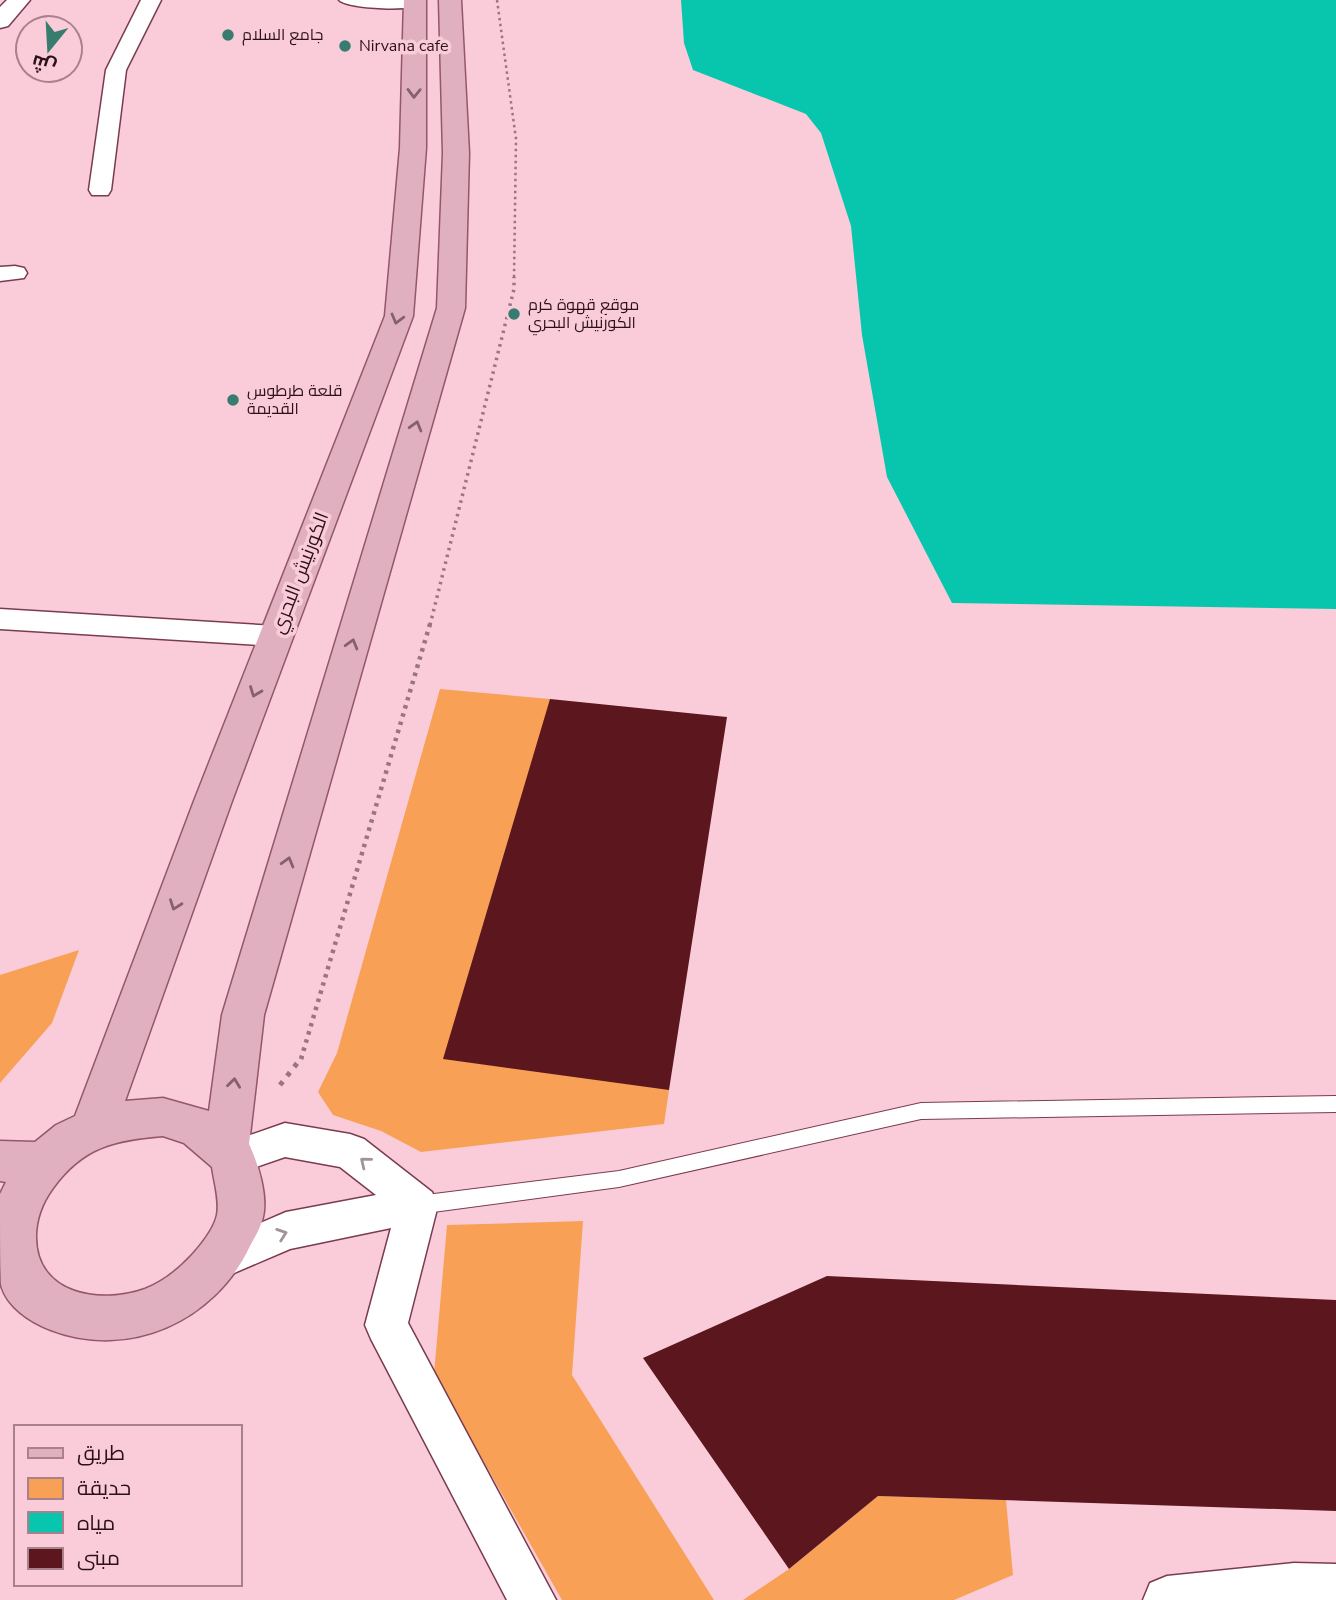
<svg xmlns="http://www.w3.org/2000/svg" width="1336" height="1600" viewBox="0 0 1336 1600" font-family="'Nunito Sans',Cairo,sans-serif">
<style>
.green{fill:#f8a156}
.water{fill:#08c6ad}
.building{fill:#5c161e}
.lines{fill:none;stroke-linecap:round;stroke-linejoin:round}
.lane-casing{stroke:#7a3b51;stroke-width:2}
.street-casing{stroke:#7a3b51;stroke-width:3}
.secondary-casing{stroke:#7a3b51;stroke-width:3}
.primary-casing{stroke:#93576b;stroke-width:3}
.path-far3{stroke:#9a7580;stroke-width:2.5;stroke-dasharray:2.5 3.5;stroke-linecap:butt}
.path-far2{stroke:#9a7580;stroke-width:3.5;stroke-dasharray:2.5 4.5;stroke-linecap:butt}
.path-far1{stroke:#9a7580;stroke-width:4.5;stroke-dasharray:3.5 5;stroke-linecap:butt}
.path{stroke:#9a7580;stroke-width:5;stroke-dasharray:4.5 7;stroke-linecap:butt}
.lane{fill:#fff;fill-rule:evenodd}
.street{fill:#fff;fill-rule:evenodd}
.secondary{fill:#fff;fill-rule:evenodd}
.primary{fill:#e0b0c0;fill-rule:evenodd}
.oneway{stroke:#86606d}
.oneway2{stroke:#a09498}
.poi-dot{fill:#387c6f;stroke:#faccd9;stroke-width:2.5}
.labels{text-anchor:middle;dominant-baseline:central;stroke-width:7;stroke-linejoin:round;paint-order:stroke}
.far-poi-label{font-size:16px;fill:#2c111a;stroke:#faccd9;text-anchor:start}
.street-label{font-size:19px;fill:#2c111a;stroke:#faccd9}
</style>
<rect width="100%" height="100%" fill="#faccd9"/>
<path class="green" d="M440 689 550 699 669 1090 664 1124 421 1152 381 1131 333 1115 318 1092 337 1053Z
M79 950 52 1023 0 1083V975Z
M583 1221 572 1375 714 1600H562L434 1374 447 1225Z
M878 1496 1006 1500 1013 1575 954 1600H743L789 1569Z"/>
<path class="water" d="M681 0H1336V609L952 603 887 477 862 335 851 226 821 133 806 114 693 70 684 43Z"/>
<path class="building" d="M550 699 727 717 669 1090 443 1059Z
M827 1276 1336 1300V1511L878 1496 789 1569 643 1358Z"/>
<g class="lines">
<g class="lane-casing">
<path id="lane" d="M1336 1096V1112L921 1119 619 1187 418 1214 411 1211 408 1205 411 1199 418 1196 619 1171 921 1103Z"/>
</g>
<g class="street-casing">
<path id="street" d="M141 0H161L126 70 111 190 108 195H92L89 190 106 70Z
M339 0H423L425 3C417 12 347 9 339 0Z
M15 266 24 268 27 273 24 278 0 281V267Z
M0 609 276 626 287 629 291 636 287 643 276 646 0 629Z
M285 1123 350 1134 364 1139 432 1192 438 1205 408 1323 556 1600H507L371 1339 365 1325 391 1228 290 1249 220 1279 205 1273 199 1260 205 1247 286 1212 376 1195 340 1167 285 1157 233 1175 219 1170 213 1158 219 1146Z
M1294 1563 1336 1564V1600H1143L1150 1583 1167 1576Z"/>
</g>
<g class="secondary-casing">
<path id="secondary" d="M7 0H30L8 26 0 28V7Z"/>
</g>
<g class="primary-casing">
<path id="primary" d="M404 0H426V148L413 316 232 801 125 1101 163 1098 209 1111 222 1015 437 308 443 153 439 0H461L469 153 465 308 264 1015 249 1144C258 1163 268 1196 263 1217 261 1227 255 1237 250 1246 215 1321 129 1360 51 1330 30 1322 7 1307 1 1285 0 1268 0 1215 0 1194L6 1182 0 1181V1141L35 1142 56 1125 75 1116 194 801 385 316 400 148ZM163 1136 184 1143 212 1167C214 1182 220 1200 217 1215 214 1229 201 1245 192 1255 179 1269 163 1282 145 1289 101 1305 36 1295 36 1237 36 1219 42 1203 53 1188 83 1147 114 1140 163 1136Z"/>
</g>
<path class="path-far3" d="M497 0 516 139 514 279"/>
<path class="path-far2" d="M430 625 514 289V277"/>
<path class="path-far1" d="M301 1059 430 624"/>
<path class="path" d="M280 1085 302 1057"/>
<use href="#lane" class="lane"/>
<use href="#street" class="street"/>
<use href="#secondary" class="secondary"/>
<use href="#primary" class="primary"/>
</g>
<defs><path id="oneway-chevron" d="M-2-3.5L2.5 0L-2 3.5" fill="none" stroke-width="1.6" stroke-linecap="round" stroke-linejoin="round" transform="scale(1.75)"/></defs>
<g class="oneway">
<use href="#oneway-chevron" transform="translate(414 93) rotate(91)"/>
<use href="#oneway-chevron" transform="translate(397 319) rotate(105)"/>
<use href="#oneway-chevron" transform="translate(416 426) rotate(-74)"/>
<use href="#oneway-chevron" transform="translate(352 644) rotate(-74)"/>
<use href="#oneway-chevron" transform="translate(255 692) rotate(111)"/>
<use href="#oneway-chevron" transform="translate(288 862) rotate(-74)"/>
<use href="#oneway-chevron" transform="translate(175 905) rotate(110)"/>
<use href="#oneway-chevron" transform="translate(234 1083) rotate(-83)"/>
</g>
<g class="oneway2">
<use href="#oneway-chevron" transform="translate(365 1162) rotate(-141)"/>
<use href="#oneway-chevron" transform="translate(282 1234) rotate(-19)"/>
</g>
<g class="poi-dot">
<circle cx="228" cy="35" r="7"/>
<circle cx="345" cy="46" r="7"/>
<circle cx="514" cy="314" r="7"/>
<circle cx="233" cy="400" r="7"/>
</g>
<g class="labels">
<g class="far-poi-label">
<text x="242" y="35">جامع السلام</text>
<text x="359" y="46">Nirvana cafe</text>
<text x="528" y="305">موقع قهوة كرم<tspan x="528" dy="18">الكورنيش البحري</tspan></text>
<text x="247" y="391">قلعة طرطوس<tspan x="247" dy="18">القديمة</tspan></text>
</g>
<g class="street-label">
<text transform="translate(300 573) rotate(-69)">الكورنيش البحري</text>
</g>
</g>
<rect x="14" y="1425" width="228" height="161" fill="#faccd9" stroke="#a8818d" stroke-width="2"/>
<rect x="28" y="1448" width="35" height="10" fill="#e0b0c0" stroke="#a8818d" stroke-width="2"/>
<text x="77" y="1460" font-size="21" fill="#2c111a">طريق</text>
<rect x="28" y="1478" width="35" height="21" fill="#f8a156" stroke="#a8818d" stroke-width="2"/>
<text x="77" y="1495" font-size="21" fill="#2c111a">حديقة</text>
<rect x="28" y="1512" width="35" height="21" fill="#08c6ad" stroke="#a8818d" stroke-width="2"/>
<text x="77" y="1530" font-size="21" fill="#2c111a">مياه</text>
<rect x="28" y="1548" width="35" height="21" fill="#5c161e" stroke="#a8818d" stroke-width="2"/>
<text x="77" y="1565" font-size="21" fill="#2c111a">مبنى</text>
<g transform="translate(49 49) rotate(198)"><circle r="33" fill="#faccd9" stroke="#a8818d" stroke-width="2"/>
<path d="M0-5L12 26L0 18L-12 26Z" fill="#387c6f"/>
<text y="-10" font-size="19" font-weight="bold" text-anchor="middle" fill="#2c111a">ش</text>
</g>
</svg>
